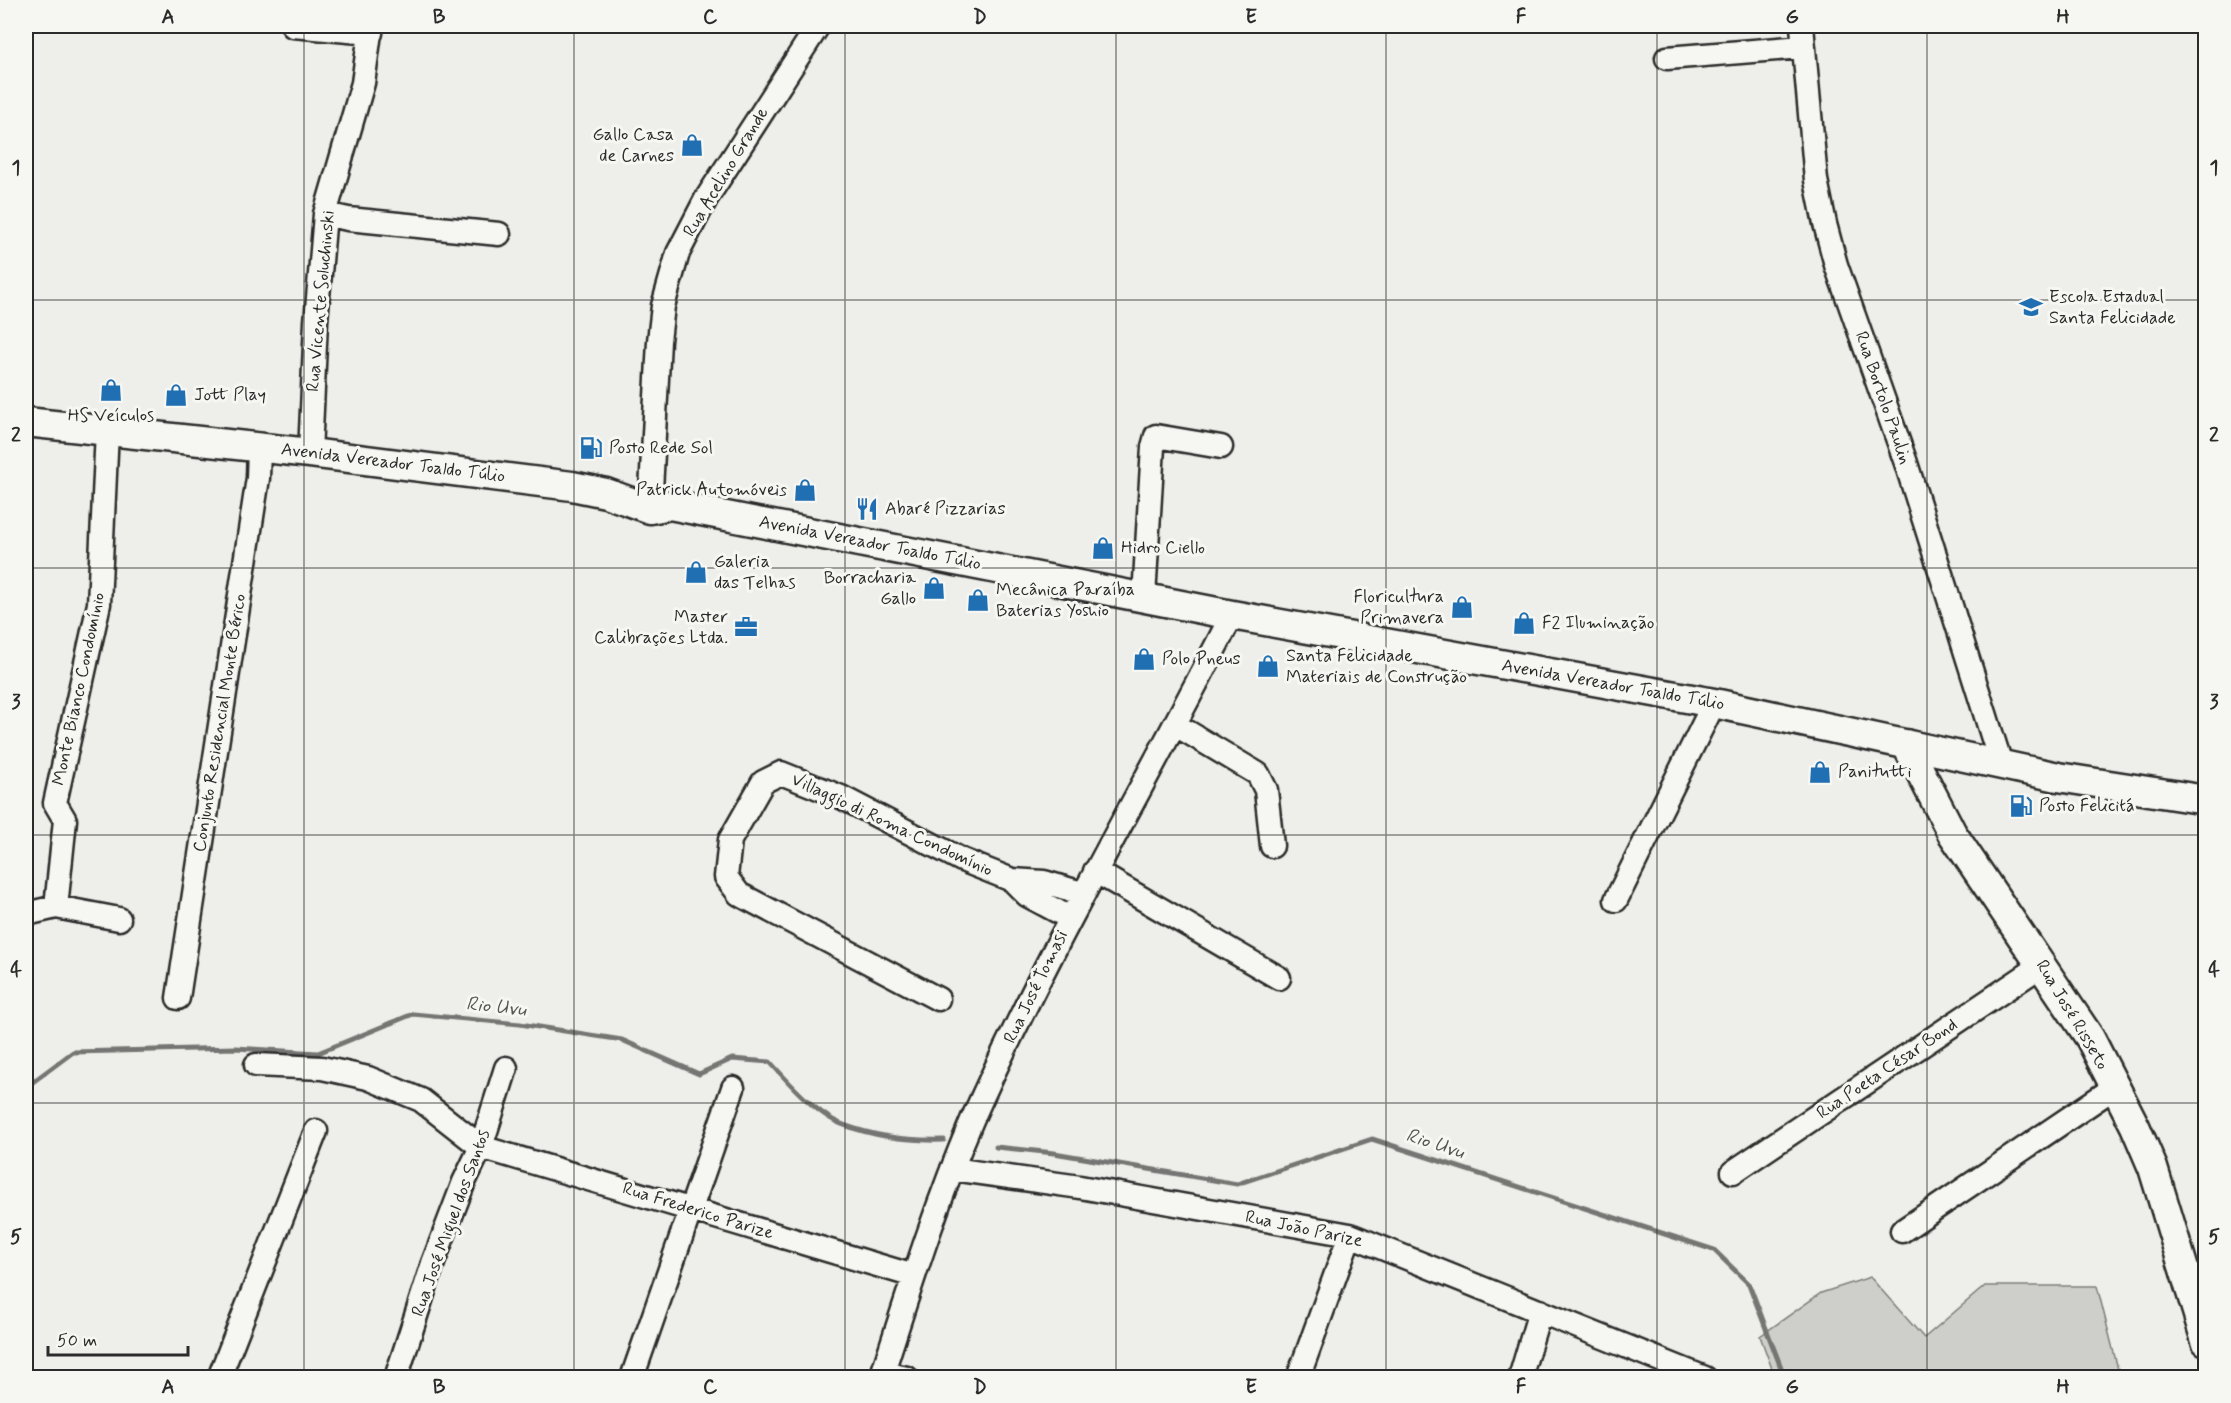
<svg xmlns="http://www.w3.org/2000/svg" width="2231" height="1403" viewBox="0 0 2231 1403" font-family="Mynerve,sans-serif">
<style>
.green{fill:#cececa;stroke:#7c7c7a;stroke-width:1.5}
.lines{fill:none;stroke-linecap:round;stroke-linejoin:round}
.stream{stroke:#757573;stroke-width:5}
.minor-casing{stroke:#2b2b2b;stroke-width:27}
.major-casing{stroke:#2b2b2b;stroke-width:33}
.minor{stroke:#f6f6f2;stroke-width:22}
.major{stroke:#f6f6f2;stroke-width:28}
.grid{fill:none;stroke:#2b2b2b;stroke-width:1.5;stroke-opacity:0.55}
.labels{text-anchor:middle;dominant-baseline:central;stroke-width:6;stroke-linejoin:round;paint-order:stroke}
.poi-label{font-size:18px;fill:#2b2b2b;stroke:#f6f6f2;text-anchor:start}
.street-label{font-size:18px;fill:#2b2b2b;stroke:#f6f6f2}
.water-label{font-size:20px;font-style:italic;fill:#565655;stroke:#f6f6f2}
.neatline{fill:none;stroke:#2b2b2b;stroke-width:2}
.grid-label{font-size:20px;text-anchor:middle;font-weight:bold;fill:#2b2b2b}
</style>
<rect width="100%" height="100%" fill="#eeeeea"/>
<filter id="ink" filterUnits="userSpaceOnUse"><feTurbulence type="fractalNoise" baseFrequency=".0167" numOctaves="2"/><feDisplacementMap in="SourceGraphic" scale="12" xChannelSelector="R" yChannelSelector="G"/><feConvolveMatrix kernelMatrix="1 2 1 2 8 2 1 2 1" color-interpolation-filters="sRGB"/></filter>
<g filter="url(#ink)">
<path class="green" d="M1870 1277 1924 1338 1985 1286H2097L2120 1377H1775L1760 1336 1821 1293Z"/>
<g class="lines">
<path class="stream" d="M26 1087 73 1052 236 1048 318 1053 413 1014 520 1024 622 1040 699 1074 732 1059 770 1062C788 1082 818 1116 844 1125 876 1137 911 1141 944 1140
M996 1147 1054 1153 1237 1184 1372 1139 1714 1250 1749 1284 1785 1378"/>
<g class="minor-casing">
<path id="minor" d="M293 26 371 33
M1802 26 1816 180 1825 224 1836 265 1906 463 2001 764
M1667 58 1803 47
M325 214 348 219 499 234
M310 453 316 322 325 214 363 83 371 26
M650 509 659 341 663 306 678 253 706 199 818 26
M1144 597 1153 447 1156 436 1221 447
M1176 725 1258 774 1266 790 1272 846
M1095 871 1279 978
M1012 880 1027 895 1070 918
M1616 900 1714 703
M56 907 65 820 55 803 99 604 107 431
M26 914 56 907 119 919
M178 998 258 478 259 448
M938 999 739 894 726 877 730 840 763 782 781 773 841 797 962 860 1012 880 1044 882 1082 893
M256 1065 322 1068 368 1078 421 1100 481 1147 914 1276
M952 1169 1080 1187 1350 1235 1705 1378
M1733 1172 2042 965
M1902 1231 2115 1087
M883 1373 907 1378
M219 1378 316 1131
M396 1378 433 1263 464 1182 481 1147 506 1068
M632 1378 733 1088
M881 1378C909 1291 936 1204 972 1120 1049 947 1146 784 1232 615
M1298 1378 1350 1235
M1520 1378 1540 1311"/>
</g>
<g class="major-casing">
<path id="major" d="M26 422 310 453 572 486 606 493 650 509 670 505 1232 615 1714 703 2058 777 2206 800
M1906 744 1952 833 2090 1038 2135 1126 2153 1168 2206 1341"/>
</g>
<use href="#minor" class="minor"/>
<use href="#major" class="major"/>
</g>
</g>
<path class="grid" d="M304 26V1378M574 26V1378M845 26V1378M1116 26V1378M1386 26V1378M1657 26V1378M1927 26V1378M26 300H2206M26 568H2206M26 835H2206M26 1103H2206"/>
<defs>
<g id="shop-bare" transform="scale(1.8)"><path d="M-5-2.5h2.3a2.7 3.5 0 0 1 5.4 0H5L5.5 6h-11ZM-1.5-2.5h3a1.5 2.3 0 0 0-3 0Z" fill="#1f6fb2" stroke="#f6f6f2" stroke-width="2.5" paint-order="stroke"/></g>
<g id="school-bare" transform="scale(1.8)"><path d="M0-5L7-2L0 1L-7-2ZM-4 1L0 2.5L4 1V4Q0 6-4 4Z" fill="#1f6fb2" stroke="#f6f6f2" stroke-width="2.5" paint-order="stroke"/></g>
<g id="fuel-bare" transform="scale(1.8)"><path d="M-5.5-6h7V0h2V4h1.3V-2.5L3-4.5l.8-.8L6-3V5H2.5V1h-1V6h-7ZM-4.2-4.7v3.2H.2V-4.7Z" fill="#1f6fb2" stroke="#f6f6f2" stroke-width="2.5" paint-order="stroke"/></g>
<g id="restaurant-bare" transform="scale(1.8)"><path d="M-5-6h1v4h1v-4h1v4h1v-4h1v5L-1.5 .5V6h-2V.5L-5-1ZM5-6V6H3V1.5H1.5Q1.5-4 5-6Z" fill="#1f6fb2" stroke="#f6f6f2" stroke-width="2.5" paint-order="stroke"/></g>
<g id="office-bare" transform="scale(1.8)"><path d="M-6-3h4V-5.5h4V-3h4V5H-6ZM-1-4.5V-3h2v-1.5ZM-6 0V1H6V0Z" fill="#1f6fb2" stroke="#f6f6f2" stroke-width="2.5" paint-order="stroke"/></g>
</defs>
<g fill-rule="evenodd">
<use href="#shop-bare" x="692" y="145"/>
<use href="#school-bare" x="2031" y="307"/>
<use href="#shop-bare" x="111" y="390"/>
<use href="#shop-bare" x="176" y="395"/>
<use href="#fuel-bare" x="591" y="448"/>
<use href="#shop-bare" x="805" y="490"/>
<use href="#restaurant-bare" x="867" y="509"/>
<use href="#shop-bare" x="1103" y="548"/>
<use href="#shop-bare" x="696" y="572"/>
<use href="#shop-bare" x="934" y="588"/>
<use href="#shop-bare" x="978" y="600"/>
<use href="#shop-bare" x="1462" y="607"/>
<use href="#shop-bare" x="1524" y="623"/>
<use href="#office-bare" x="746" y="627"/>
<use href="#shop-bare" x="1144" y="659"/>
<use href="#shop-bare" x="1268" y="666"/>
<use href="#shop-bare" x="1820" y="772"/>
<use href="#fuel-bare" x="2021" y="806"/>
</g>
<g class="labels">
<g class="poi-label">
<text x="674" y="135" text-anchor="end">Gallo Casa<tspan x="674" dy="21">de Carnes</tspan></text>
<text x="2049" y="297">Escola Estadual<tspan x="2049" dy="21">Santa Felicidade</tspan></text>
<text x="194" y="395">Jott Play</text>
<text x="111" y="416" text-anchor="middle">HS Veículos</text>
<text x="609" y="448">Posto Rede Sol</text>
<text x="787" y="490" text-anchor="end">Patrick Automóveis</text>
<text x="885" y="509">Abaré Pizzarias</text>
<text x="1121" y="548">Hidro Ciello</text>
<text x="714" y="562">Galeria<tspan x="714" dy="21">das Telhas</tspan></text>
<text x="916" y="578" text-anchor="end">Borracharia<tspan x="916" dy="21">Gallo</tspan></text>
<text x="996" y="590">Mecânica Paraíba<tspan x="996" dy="21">Baterias Yoshio</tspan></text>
<text x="1444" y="597" text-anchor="end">Floricultura<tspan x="1444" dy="21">Primavera</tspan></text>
<text x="728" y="617" text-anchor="end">Master<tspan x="728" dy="21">Calibrações Ltda.</tspan></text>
<text x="1542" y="623">F2 Iluminação</text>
<text x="1286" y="656">Santa Felicidade<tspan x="1286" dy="21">Materiais de Construção</tspan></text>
<text x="1162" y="659">Polo Pneus</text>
<text x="1838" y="772">Panitutti</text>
<text x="2039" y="806">Posto Felicitá</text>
</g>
<g class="street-label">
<text transform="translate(726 172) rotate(-59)">Rua Acelino Grande</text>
<text transform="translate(321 301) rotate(-85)">Rua Vicente Soluchinski</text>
<text transform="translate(1883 398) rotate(71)">Rua Bortolo Paulin</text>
<text transform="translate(393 463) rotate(7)">Avenida Vereador Toaldo Túlio</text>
<text transform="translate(870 543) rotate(11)">Avenida Vereador Toaldo Túlio</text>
<text transform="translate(1613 685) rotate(10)">Avenida Vereador Toaldo Túlio</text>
<text transform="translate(79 689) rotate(-78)">Monte Bianco Condomínio</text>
<text transform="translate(220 723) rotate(-81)">Conjunto Residencial Monte Bérico</text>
<text transform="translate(892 825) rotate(25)">Villaggio di Roma Condomínio</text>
<text transform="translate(1036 987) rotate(-64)">Rua José Tomasi</text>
<text transform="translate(2072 1015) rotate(59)">Rua José Risseto</text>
<text transform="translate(1887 1069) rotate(-34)">Rua Poeta César Bond</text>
<text transform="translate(698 1211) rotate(17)">Rua Frederico Parize</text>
<text transform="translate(451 1223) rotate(-70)">Rua José Miguel dos Santos</text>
<text transform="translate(1304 1229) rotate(12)">Rua João Parize</text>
</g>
<g class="water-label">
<text transform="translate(496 1007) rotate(6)">Rio Uvu</text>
<text transform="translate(1435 1144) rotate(18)">Rio Uvu</text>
</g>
</g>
<rect width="2231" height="1403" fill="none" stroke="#f6f6f2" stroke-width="66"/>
<path d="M48 1346v9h140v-9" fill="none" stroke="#2b2b2b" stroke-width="3"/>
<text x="57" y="1346" font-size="18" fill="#2b2b2b" stroke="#f6f6f2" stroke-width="4.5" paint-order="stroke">50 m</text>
<rect x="33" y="33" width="2165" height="1337" class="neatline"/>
<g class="grid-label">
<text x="168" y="23">A</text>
<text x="439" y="23">B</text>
<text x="710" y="23">C</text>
<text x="980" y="23">D</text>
<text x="1251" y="23">E</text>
<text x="1521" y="23">F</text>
<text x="1792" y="23">G</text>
<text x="2063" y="23">H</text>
<text x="16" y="174">1</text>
<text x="2214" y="174">1</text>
<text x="16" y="441">2</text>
<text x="2214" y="441">2</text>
<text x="16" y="708">3</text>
<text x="2214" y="708">3</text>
<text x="16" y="976">4</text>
<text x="2214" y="976">4</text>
<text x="16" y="1243">5</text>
<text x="2214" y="1243">5</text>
<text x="168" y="1393">A</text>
<text x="439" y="1393">B</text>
<text x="710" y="1393">C</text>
<text x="980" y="1393">D</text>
<text x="1251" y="1393">E</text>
<text x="1521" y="1393">F</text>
<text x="1792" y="1393">G</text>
<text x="2063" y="1393">H</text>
</g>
</svg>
